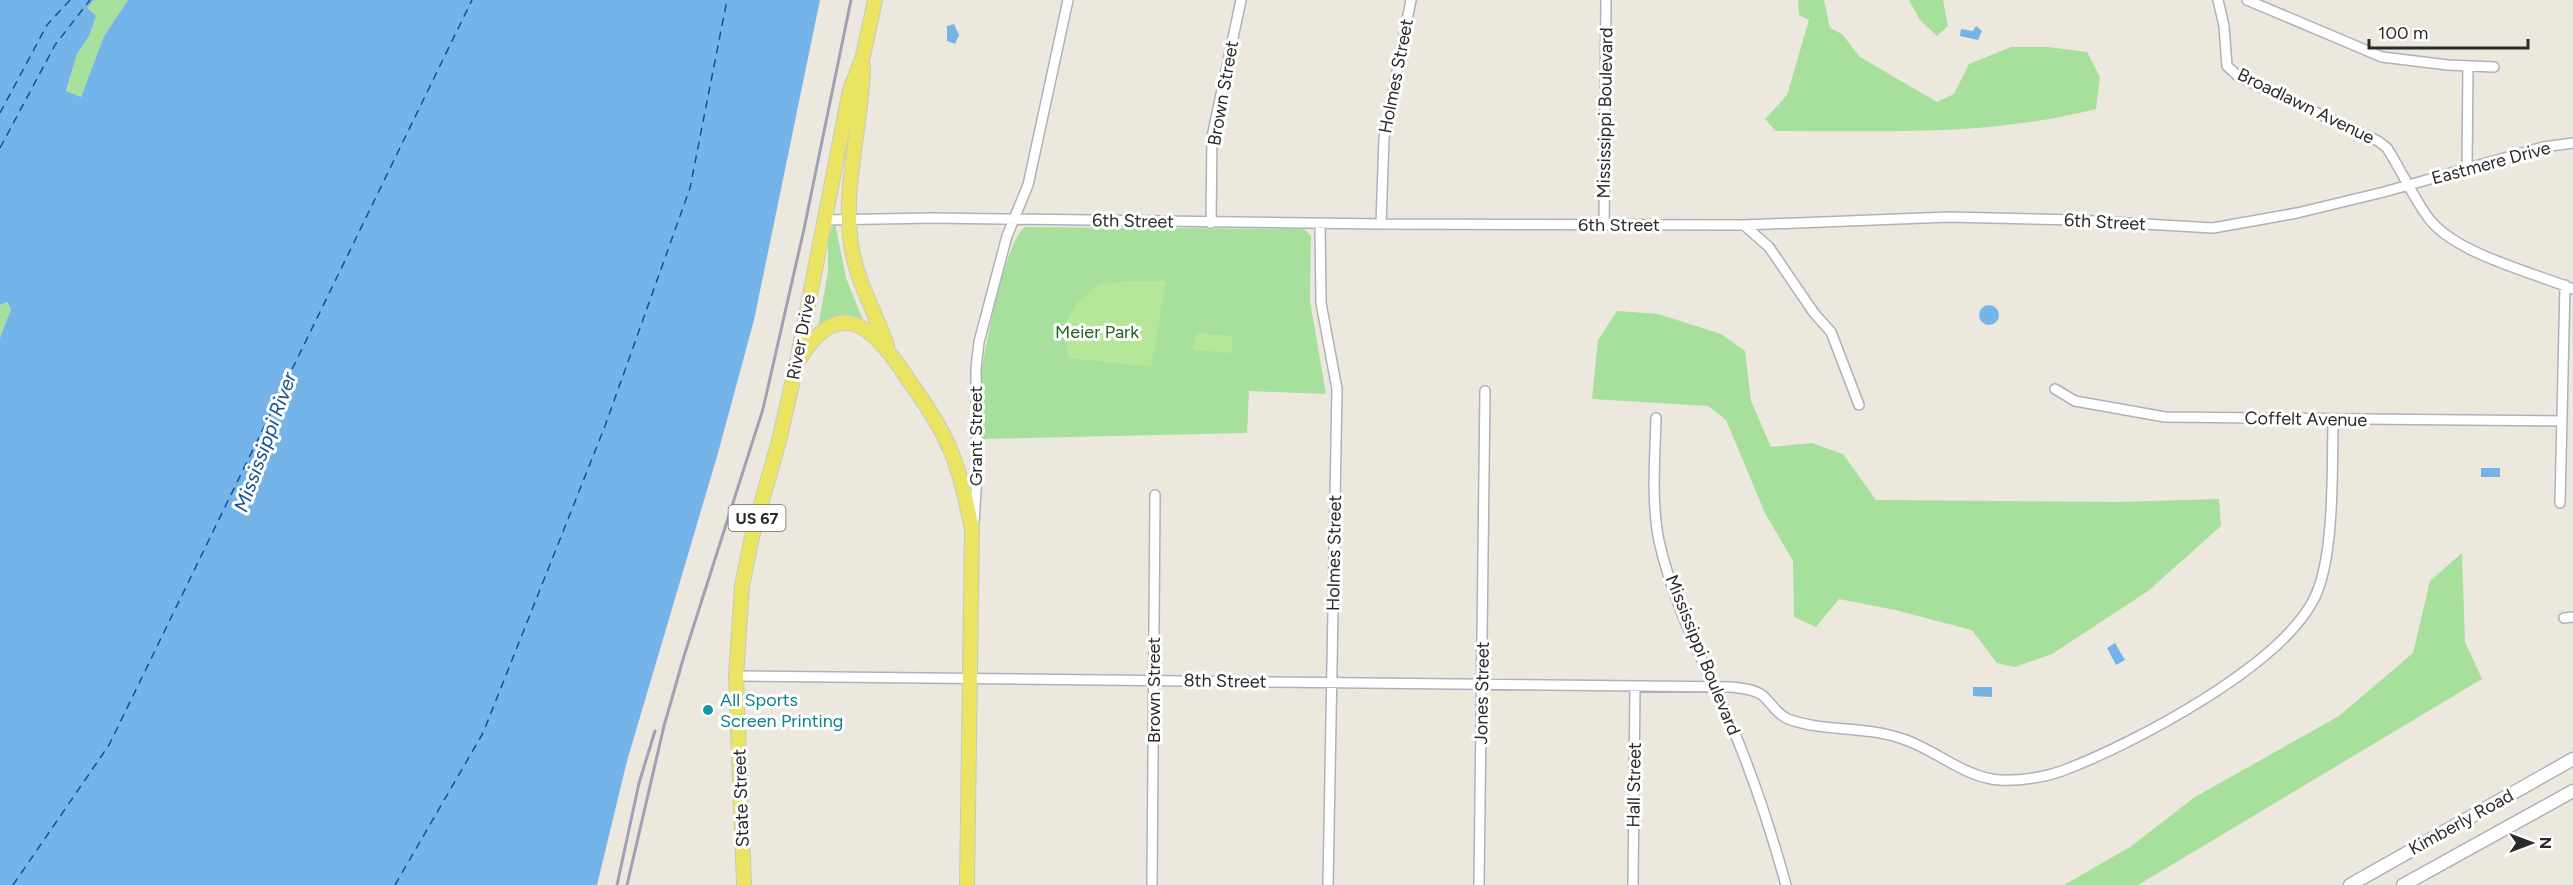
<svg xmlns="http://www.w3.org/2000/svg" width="2573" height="885" viewBox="0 0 2573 885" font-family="Figtree,sans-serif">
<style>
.green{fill:#a6e09c}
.pitch{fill:#b6e698}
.water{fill:#75b4e9}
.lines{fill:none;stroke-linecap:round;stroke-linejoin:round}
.ferry{stroke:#145095;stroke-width:1.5;stroke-dasharray:8 6;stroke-linecap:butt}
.street-casing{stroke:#b0b0bd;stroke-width:12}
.secondary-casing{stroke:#b0b0bd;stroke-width:15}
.primary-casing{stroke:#c8c8c8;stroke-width:16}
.street{stroke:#fff;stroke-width:9}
.secondary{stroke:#fff;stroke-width:12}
.primary{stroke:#eae463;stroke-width:14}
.rail{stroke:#a1a0b4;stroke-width:3}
.culture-dot{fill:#0f9aa8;stroke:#fff;stroke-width:2}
.labels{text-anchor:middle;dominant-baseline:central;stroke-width:6;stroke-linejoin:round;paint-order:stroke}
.shield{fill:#fff;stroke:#6a6a6a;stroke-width:1.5}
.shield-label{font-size:16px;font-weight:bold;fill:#2a2a2a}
.street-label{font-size:18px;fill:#2a2a2a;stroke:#fff}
.park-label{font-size:18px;fill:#1f641d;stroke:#fff}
.culture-label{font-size:18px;fill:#0d838f;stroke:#fff;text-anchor:start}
.water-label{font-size:20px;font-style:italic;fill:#145095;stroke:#fff}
</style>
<rect width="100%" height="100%" fill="#ece8dd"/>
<path class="green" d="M94 0H128L104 36 81 97 66 92 77 54 89 36 87 8Z
M1798 0H1824L1830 28 1842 34 1860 57 1937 102 1954 94 1969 64 2011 47H2048L2087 52 2100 77 2096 109C1990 136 1885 131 1776 131L1765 119 1787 95 1809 20 1799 15Z
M1909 0H1943L1948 26 1937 36 1920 20Z
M835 223 846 278 863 320 834 319 818 327 828 272V234Z
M1025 227 1304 229 1311 236 1310 301 1326 394 1249 391 1247 433 979 439C980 421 979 402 980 384 983 356 1004 242 1025 227Z
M7 302 11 309 0 338V305Z
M1617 311 1658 314 1721 334 1745 351 1751 401 1771 447 1812 443 1843 454 1876 500 2117 502 2219 499 2221 526 2148 591 2052 654 2015 667 1997 663 1972 630 1895 610 1839 599 1816 627 1794 617 1793 561 1765 513 1726 420 1708 406 1592 399 1598 340Z
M2462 553 2465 642 2482 679 2138 885H2064L2130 847 2195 797 2339 716 2413 653 2430 581Z"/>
<path class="pitch" d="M1130 281H1166L1151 367 1068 358 1066 322 1077 303 1100 284Z
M1195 333 1233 336 1231 353 1194 350Z"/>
<path class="water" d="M0 0H94L87 8 96 16 89 36 77 54 66 91 81 97 104 36 128 0H820L754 320 718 453 627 761 597 885H0V338L11 309 7 302 0 305Z
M954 24 959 35 955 44 947 41V26Z
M1976 26 1982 31 1978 40 1960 36 1961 29 1973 31Z
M1979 315a10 10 0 1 1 20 0a10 10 0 1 1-20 0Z
M2481 468H2500V477H2481Z
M2115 643 2125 660 2116 665 2107 648Z
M1973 687H1992V697L1973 696Z"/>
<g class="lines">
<path class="ferry" d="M0 113 47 25 70 0
M0 148 55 45 90 0
M13 885 109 745 472 0
M395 885 483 733 605 426 690 188 727 0"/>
<g class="street-casing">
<path id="street" d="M2218 0 2224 26 2227 66 2239 77 2378 141 2387 148C2401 170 2412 195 2427 216 2452 253 2532 272 2573 289
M2247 0 2382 57 2448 65 2494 67
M2467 168 2468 67
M824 220 933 218 1381 224 1744 225 1949 217 2077 220 2213 228 2297 213 2384 192 2543 147 2573 143
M1211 223 1212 137 1241 0
M1320 223 1321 303 1337 389 1328 885
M1381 224 1384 138 1411 0
M1604 225 1606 0
M1744 225 1769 247 1814 313 1831 332 1859 405
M2055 389 2075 401 2165 417 2562 421
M1656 418C1655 459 1651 501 1659 541 1675 613 1713 679 1740 746 1758 791 1773 838 1786 885
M2560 503 2565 285
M974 522 977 476 976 368 979 342 1007 236 1028 185 1068 0
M2564 618 2573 617
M736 676 1731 687C1740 688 1754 689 1762 695 1771 702 1776 714 1788 719 1823 732 1864 726 1900 738 1934 748 1964 778 2000 780 2020 781 2048 777 2067 769 2137 742 2280 666 2314 599 2335 558 2332 467 2333 419
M1152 885 1155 495
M1479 885 1485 391
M1633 885 1635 686"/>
</g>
<g class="secondary-casing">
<path id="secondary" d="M2350 885 2573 759
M2403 885 2573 791"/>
</g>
<g class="primary-casing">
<path id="primary" d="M863 66C862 127 841 190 852 250 858 284 876 313 887 346
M800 358C844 289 878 334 910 382 925 403 940 425 950 449 961 475 966 501 972 529L967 885
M744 885 736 676 742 586 753 532 779 441 797 362 850 90 863 56 875 0"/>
</g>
<use href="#street" class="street"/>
<use href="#secondary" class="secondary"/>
<use href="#primary" class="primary"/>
<path class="rail" d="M617 885 639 783 655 731
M627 885 664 726 684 656 763 409 804 229 851 0"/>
</g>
<circle class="culture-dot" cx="708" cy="710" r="6"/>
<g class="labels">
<rect class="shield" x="728.5" y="505" width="57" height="26" rx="4.5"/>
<g class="shield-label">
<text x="757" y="518">US 67</text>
</g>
<g class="street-label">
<text transform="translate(1396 76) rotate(-79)">Holmes Street</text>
<text transform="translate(1223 93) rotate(-80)">Brown Street</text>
<text transform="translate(2306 106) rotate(26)">Broadlawn Avenue</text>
<text transform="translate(1605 113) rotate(-89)">Mississippi Boulevard</text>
<text transform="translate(2491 163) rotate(-15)">Eastmere Drive</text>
<text transform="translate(1133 221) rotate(1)">6th Street</text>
<text transform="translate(2105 222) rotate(3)">6th Street</text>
<text x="1619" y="225">6th Street</text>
<text transform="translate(801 337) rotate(-79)">River Drive</text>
<text transform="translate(2306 419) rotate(1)">Coffelt Avenue</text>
<text transform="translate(976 436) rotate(-90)">Grant Street</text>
<text transform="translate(1334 553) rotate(-89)">Holmes Street</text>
<text transform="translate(1703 655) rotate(68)">Mississippi Boulevard</text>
<text transform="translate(1225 681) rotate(1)">8th Street</text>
<text transform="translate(1154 690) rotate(-90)">Brown Street</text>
<text transform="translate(1482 693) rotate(-89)">Jones Street</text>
<text transform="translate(1634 785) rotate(-89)">Hall Street</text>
<text transform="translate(741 798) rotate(-92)">State Street</text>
<text transform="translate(2461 822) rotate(-29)">Kimberly Road</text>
</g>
<g class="park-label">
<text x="1097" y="332">Meier Park</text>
</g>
<g class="culture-label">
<text x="720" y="700">All Sports<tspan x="720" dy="21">Screen Printing</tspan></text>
</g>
<g class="water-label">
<text transform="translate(265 442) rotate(-70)">Mississippi River</text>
</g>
</g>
<g transform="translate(2531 843) rotate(90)" stroke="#ffffff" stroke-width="4.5" paint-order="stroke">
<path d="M0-4.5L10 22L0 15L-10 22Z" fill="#2a2a2a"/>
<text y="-9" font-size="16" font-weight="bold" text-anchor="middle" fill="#2a2a2a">N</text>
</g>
<path d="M2369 39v9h159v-9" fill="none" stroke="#2a2a2a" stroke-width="3"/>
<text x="2378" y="39" font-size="18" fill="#2a2a2a" stroke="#ffffff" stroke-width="4.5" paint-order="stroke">100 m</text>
</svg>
